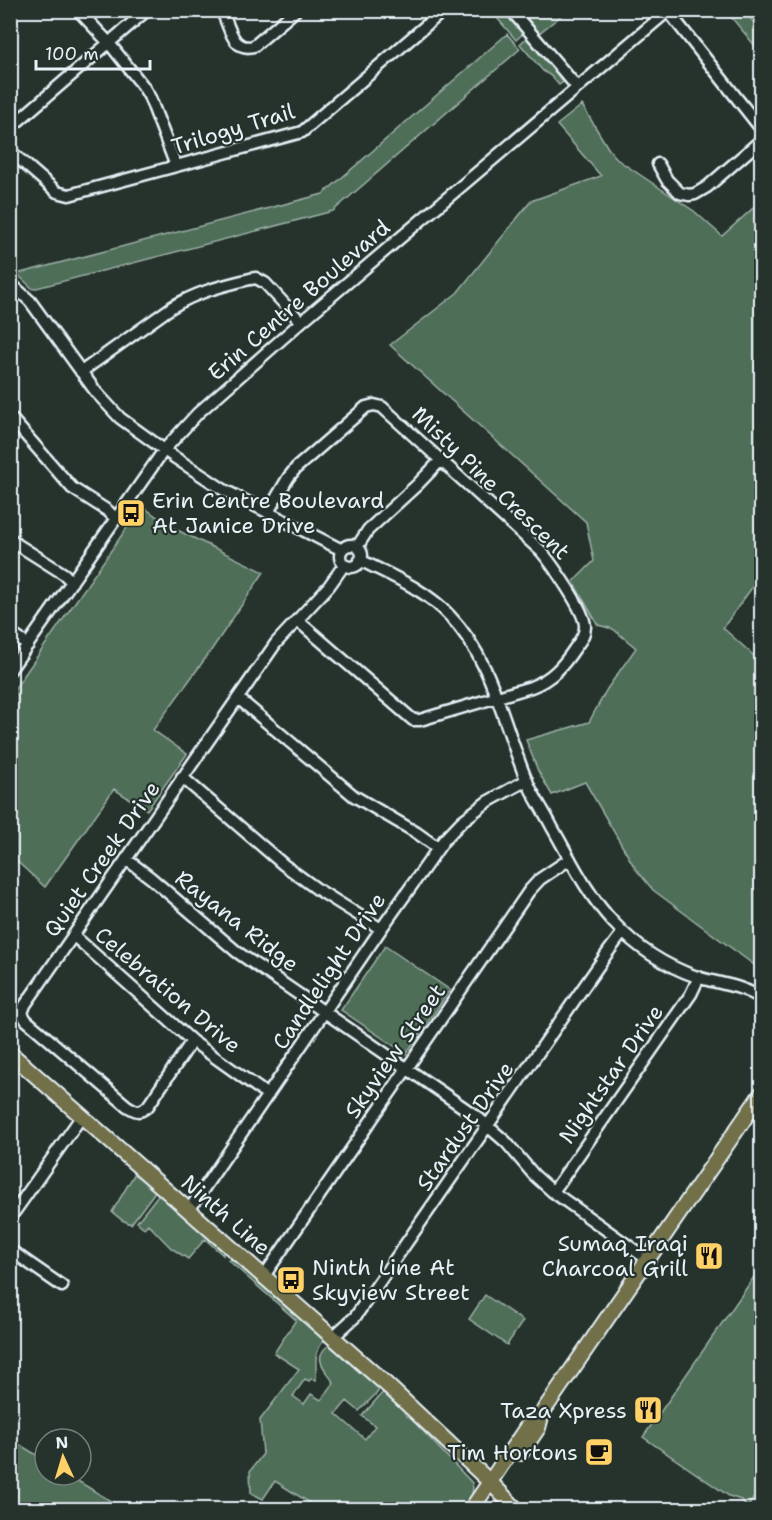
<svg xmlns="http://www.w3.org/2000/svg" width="772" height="1520" viewBox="0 0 772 1520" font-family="'Shantell Sans',sans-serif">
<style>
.green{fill:#4f6e58;stroke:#9cb0a8;stroke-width:1.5}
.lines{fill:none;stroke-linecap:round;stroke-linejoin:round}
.minor-casing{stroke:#e8f1f8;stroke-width:15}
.major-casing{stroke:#e8f1f8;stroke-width:18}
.minor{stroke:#26332d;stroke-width:10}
.major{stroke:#71704a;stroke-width:14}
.labels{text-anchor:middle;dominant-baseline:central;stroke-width:4.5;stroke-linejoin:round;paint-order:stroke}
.street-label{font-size:22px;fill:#e8f1f8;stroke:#26332d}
.poi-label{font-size:22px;fill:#e8f1f8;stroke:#26332d;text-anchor:end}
</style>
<rect width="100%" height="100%" fill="#26332d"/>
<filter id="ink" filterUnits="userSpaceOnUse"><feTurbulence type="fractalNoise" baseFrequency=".0167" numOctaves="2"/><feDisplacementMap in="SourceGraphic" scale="12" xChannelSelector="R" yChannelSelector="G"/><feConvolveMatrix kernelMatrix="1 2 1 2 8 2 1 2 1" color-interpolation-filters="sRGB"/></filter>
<g filter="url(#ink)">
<path class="green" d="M491 11H504L524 33 516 40Z
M535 11H567L538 34 524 19Z
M726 11H744L761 31V53Z
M507 34 520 49 333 211 33 289 17 274 323 194Z
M527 37 560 76 563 82 559 85 551 76 543 71 520 44Z
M582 105 608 148 618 160 694 211 722 236 761 201V575L723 628 761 662V970L653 890 635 868 585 782 552 795 538 771 526 740 589 722 607 689 636 648 613 629 598 625 573 582 594 561 586 522 390 345 457 293 531 201 601 176 557 125Z
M142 506 173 528 264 572 210 652 153 730 187 754 147 810 114 789 45 887 11 856V694Z
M385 946 450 990 406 1054 341 1010Z
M135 1173 154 1189V1193L131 1224 122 1220 112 1212Z
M158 1195H160L223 1250V1255L205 1239 188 1259 171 1248 148 1224 144 1228 137 1222Z
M233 1259 324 1340C312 1356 317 1362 316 1380L311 1379 309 1381 305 1379 293 1396 304 1404 311 1394 321 1400 334 1383C326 1370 311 1358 329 1345L378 1388V1392L359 1411 347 1401 336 1414 365 1439 375 1426 362 1416 383 1392 404 1411 472 1483C475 1493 469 1501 463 1509H306L310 1503 275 1481 263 1499 251 1493 250 1471 263 1454 260 1420 299 1369 274 1353 296 1320 228 1260Z
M761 1267V1486L748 1507 741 1500 729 1496 643 1437Z
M485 1295 523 1321 507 1345 469 1319Z
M10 1439 45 1460V1475H68L124 1509H21L11 1502Z"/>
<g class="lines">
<g class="minor-casing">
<path id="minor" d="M78 10 109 43 143 86 150 98 176 166
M221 10C230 25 231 52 254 46L296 10
M511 10 577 87
M668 11 762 130
M10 128 147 10
M10 151 57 192 69 195 302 132 444 10
M658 164 667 180 680 193 689 195 695 194 707 187 759 142 762 137
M10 283 30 301 96 392 120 418 174 457 224 490 342 550
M81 372 172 307C197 292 221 286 250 279L256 278 265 283 301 322
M10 417 72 488 108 511 116 519
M268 512 288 478 296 468 366 407 374 405 382 407 541 551C552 564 586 612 585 627 585 635 580 641 575 648 563 666 552 679 531 687L420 720H413L297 620
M10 538 15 543 64 574 72 582
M340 556a11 11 0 1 1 22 0a11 11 0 1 1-22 0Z
M357 547 368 530 417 485 441 460
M360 560C391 576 425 589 449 615 492 659 503 723 526 779 533 796 544 811 552 827 571 860 587 895 614 923 636 947 666 966 697 977 719 984 742 985 762 999
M10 633 28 645
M10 670 164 450 198 413 301 322 669 10
M238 698 354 796 417 833 438 848
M182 777 284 865 317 889 381 929
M126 859 151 878 237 952 476 1116 506 1142 534 1175 553 1192 647 1259
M73 935 192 1041 268 1095
M192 1041 148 1106C139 1114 136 1111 127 1106L26 1020 22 1013 25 1005 276 643 329 586 344 565
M553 1192 691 994 699 977
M189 1210 381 929 444 840 462 821 487 802 527 780
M10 1218 82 1116
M10 1250 62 1286
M264 1276 529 891 540 879 570 859
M333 1337 355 1317 608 952 623 932
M760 1510 762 1507"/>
</g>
<g class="major-casing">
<path id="major" d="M10 1053 387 1385 490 1482 517 1510
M521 1453 538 1428 542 1413
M471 1510 531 1421 542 1413 762 1093"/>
</g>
<use href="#minor" class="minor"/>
<use href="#major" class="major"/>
</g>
</g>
<defs>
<g id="bus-square" transform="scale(1.5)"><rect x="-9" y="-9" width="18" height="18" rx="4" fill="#ffd166" stroke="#26332d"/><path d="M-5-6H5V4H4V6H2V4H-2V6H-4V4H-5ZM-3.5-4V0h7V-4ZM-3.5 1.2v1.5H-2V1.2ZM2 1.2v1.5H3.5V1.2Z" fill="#111"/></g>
<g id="restaurant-square" transform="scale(1.5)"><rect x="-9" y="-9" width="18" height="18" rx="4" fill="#ffd166" stroke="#26332d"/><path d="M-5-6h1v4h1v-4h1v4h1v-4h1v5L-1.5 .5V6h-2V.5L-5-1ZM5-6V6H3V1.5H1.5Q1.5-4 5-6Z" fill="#111"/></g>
<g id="cafe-square" transform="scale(1.5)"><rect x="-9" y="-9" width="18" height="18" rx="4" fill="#ffd166" stroke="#26332d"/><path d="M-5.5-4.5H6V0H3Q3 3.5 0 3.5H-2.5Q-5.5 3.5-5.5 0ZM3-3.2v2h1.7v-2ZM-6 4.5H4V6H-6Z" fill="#111"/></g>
</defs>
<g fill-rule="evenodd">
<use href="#bus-square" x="131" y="513"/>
<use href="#restaurant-square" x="709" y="1256"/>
<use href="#bus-square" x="291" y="1280"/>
<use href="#restaurant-square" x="648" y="1410"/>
<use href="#cafe-square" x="599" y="1452"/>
</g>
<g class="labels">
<g class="street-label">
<text transform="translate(233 129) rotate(-17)">Trilogy Trail</text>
<text transform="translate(299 300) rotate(-41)">Erin Centre Boulevard</text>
<text transform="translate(491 483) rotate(44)">Misty Pine Crescent</text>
<text transform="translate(102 859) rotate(-55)">Quiet Creek Drive</text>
<text transform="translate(237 921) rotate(38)">Rayana Ridge</text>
<text transform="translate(329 971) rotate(-56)">Candlelight Drive</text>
<text transform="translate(168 990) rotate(40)">Celebration Drive</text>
<text transform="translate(395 1051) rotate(-55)">Skyview Street</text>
<text transform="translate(611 1074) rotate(-55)">Nightstar Drive</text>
<text transform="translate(465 1126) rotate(-55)">Stardust Drive</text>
<text transform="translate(226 1215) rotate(41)">Ninth Line</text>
</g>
<g class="poi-label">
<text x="152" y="500" text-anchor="start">Erin Centre Boulevard<tspan x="152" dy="25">At Janice Drive</tspan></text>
<text x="688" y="1243">Sumaq Iraqi<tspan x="688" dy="25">Charcoal Grill</tspan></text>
<text x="312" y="1267" text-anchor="start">Ninth Line At<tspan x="312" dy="25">Skyview Street</tspan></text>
<text x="627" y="1410">Taza Xpress</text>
<text x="578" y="1452">Tim Hortons</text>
</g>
</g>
<rect width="772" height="1520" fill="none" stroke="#26332d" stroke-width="36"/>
<rect x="18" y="18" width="736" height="1484" fill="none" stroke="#e8f1f8" stroke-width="2" filter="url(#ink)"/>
<g transform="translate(63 1457) rotate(356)"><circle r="28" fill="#26332d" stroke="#747f7e" stroke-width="1.5"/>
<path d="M0-4.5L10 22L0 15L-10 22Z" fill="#ffd166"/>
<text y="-9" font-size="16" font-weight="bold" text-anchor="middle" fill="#e8f1f8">N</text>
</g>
<path d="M36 60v9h114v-9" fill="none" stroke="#e8f1f8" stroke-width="3"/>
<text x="45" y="60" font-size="18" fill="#e8f1f8" stroke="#26332d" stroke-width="4.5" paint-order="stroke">100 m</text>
</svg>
